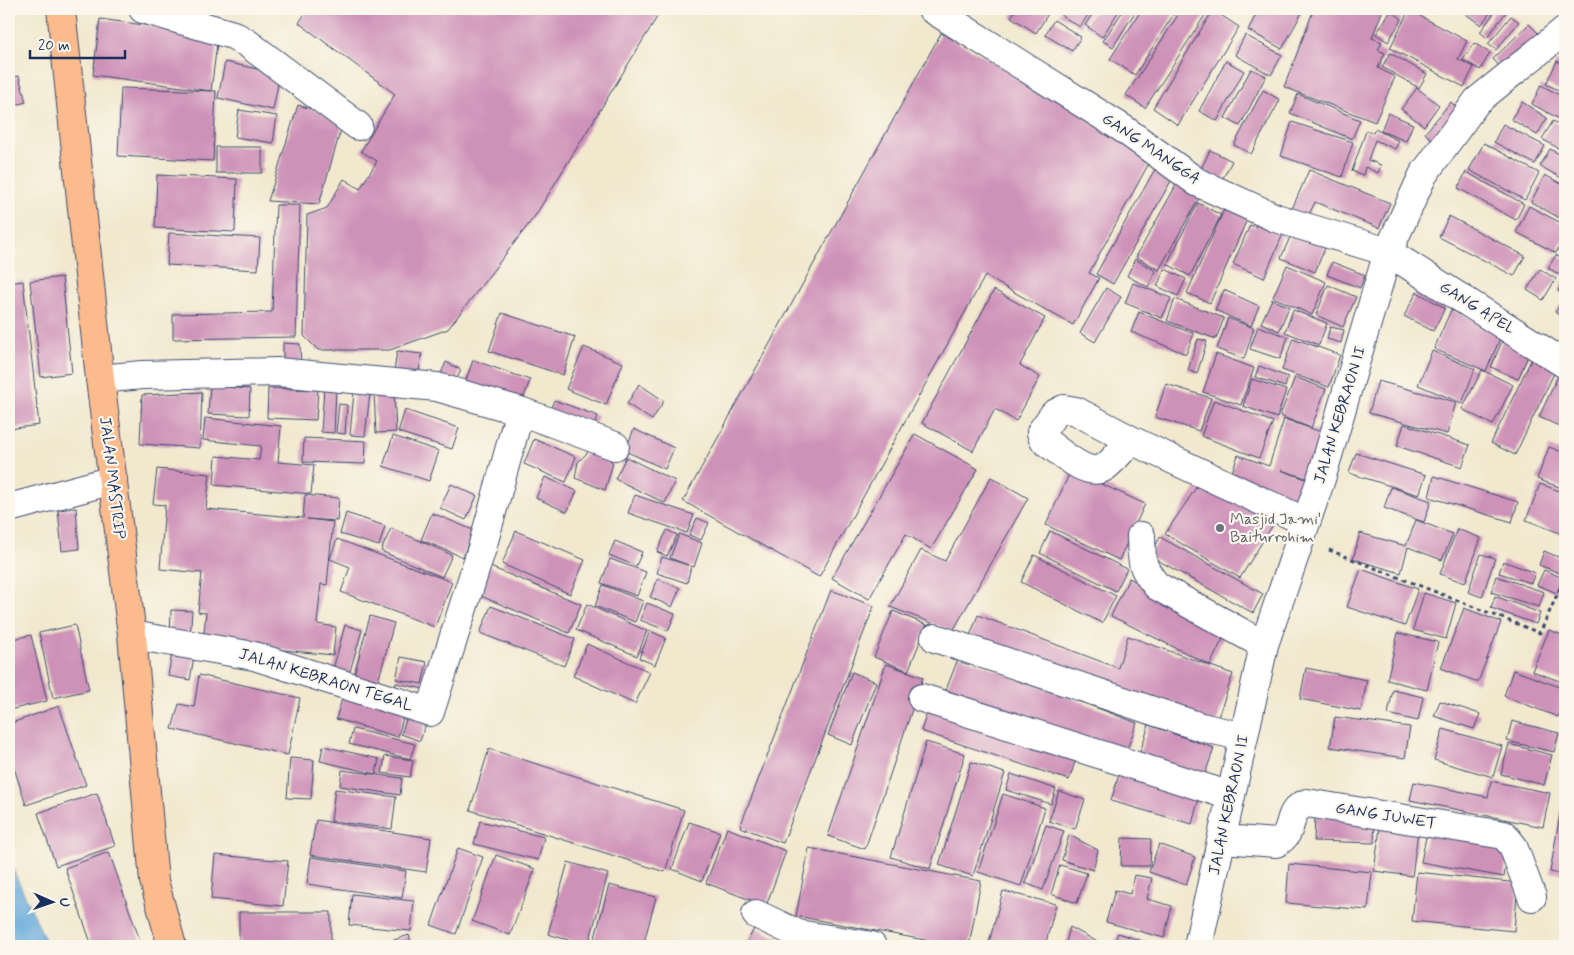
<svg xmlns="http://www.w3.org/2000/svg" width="1574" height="955" viewBox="0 0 1574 955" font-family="Mynerve,sans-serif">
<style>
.water{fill:#64a9da;stroke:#406c9c}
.building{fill:#ce91b8}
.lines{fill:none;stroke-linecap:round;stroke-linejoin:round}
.minor-casing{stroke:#3b4b6f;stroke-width:30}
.major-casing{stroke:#3b4b6f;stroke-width:30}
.path{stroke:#3b4b6f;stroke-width:3;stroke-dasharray:4 4;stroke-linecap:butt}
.minor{stroke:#fff;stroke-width:28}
.major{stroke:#fbbb8c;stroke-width:28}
.worship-dot{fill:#6b7280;stroke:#fbf7ec;stroke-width:2}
.labels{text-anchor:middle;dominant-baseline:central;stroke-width:4.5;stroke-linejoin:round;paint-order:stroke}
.street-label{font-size:16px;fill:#1b2f5e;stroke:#fbf7ec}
.worship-label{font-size:16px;fill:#5b616d;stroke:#fbf7ec;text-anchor:start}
</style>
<rect width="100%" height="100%" fill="#fbf7ec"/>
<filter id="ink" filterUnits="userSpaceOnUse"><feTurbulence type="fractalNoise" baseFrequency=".02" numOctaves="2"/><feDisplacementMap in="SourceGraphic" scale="10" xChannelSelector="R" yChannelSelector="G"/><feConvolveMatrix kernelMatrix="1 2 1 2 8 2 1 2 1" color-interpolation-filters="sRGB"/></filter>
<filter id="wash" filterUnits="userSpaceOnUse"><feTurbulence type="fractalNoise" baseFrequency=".0096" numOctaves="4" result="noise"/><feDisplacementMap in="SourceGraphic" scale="20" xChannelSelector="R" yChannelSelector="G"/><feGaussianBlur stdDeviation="1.12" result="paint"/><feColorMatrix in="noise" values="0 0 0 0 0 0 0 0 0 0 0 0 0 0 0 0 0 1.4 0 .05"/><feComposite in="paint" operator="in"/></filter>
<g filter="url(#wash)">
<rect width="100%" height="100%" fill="#f1e8ce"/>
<path class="water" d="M9 861 48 946H9Z"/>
<g id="blocks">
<path class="building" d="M308 9H662L535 216 448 329 390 350H318L304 336 307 215 327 208 344 179 360 189 377 161 361 151 395 94 299 23Z
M1016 9H1051L1036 33 1011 17Z
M1063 9H1092L1080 27 1059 14Z
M1095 9H1120L1102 37 1085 25Z
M1124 9H1137L1113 47 1103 41Z
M1142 9H1177L1135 75 1110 59Z
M1182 9H1209L1145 108 1126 95Z
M1259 9H1304L1282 49 1248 30Z
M1314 9H1383L1372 38 1382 42 1378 50 1385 53 1378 68 1395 77 1375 122 1284 87Z
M1459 9H1493L1481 25Z
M1497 9H1501L1506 12 1487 38 1480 32Z
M1213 10 1239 27 1178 125 1153 108Z
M1409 10 1467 41 1458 59 1474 67 1464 87 1390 48Z
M1391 11 1402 19 1388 42 1376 34Z
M1511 16 1519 22 1496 50 1488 44Z
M100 19 218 35 211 91 93 75Z
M1054 20 1081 37 1072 51 1045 35Z
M1529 24 1539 34 1502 69 1493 59Z
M941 33 1070 104 1154 154 1089 273 1099 278 1073 325 985 276 819 577 683 501Z
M1245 35 1282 55 1271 75 1235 55Z
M1474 43 1490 53 1480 70 1463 60Z
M1390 53 1427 74 1419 88 1382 67Z
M1226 61 1244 71 1217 121 1199 111Z
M1557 61 1565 65V93L1546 84Z
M225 62 280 74 273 110 218 98Z
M1251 69 1266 76 1240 126 1225 118Z
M19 76 26 102 9 107V78Z
M1541 85 1565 98V122L1532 104Z
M121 88 216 91 213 161 118 156Z
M1417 88 1439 105 1424 126 1401 109Z
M1263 90 1280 100 1251 154 1234 145Z
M1298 94 1360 120 1352 139 1290 113Z
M1451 102 1465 115 1439 146 1425 133Z
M1522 102 1547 118 1537 135 1511 119Z
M298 105 344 119 319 204 268 201Z
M239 110 277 116 273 143 235 137Z
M1388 113 1413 124 1406 141 1381 131Z
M1553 121 1565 128V152L1542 139Z
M1292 122 1353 142 1342 177 1281 156Z
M1503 124 1545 146 1535 164 1494 142Z
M1375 129 1399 141 1395 149 1375 140 1368 160 1381 165 1378 173 1365 167 1363 175 1352 171 1366 131 1373 133Z
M1484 143 1539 173 1525 200 1469 170Z
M216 147H262V173H216Z
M1550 149 1565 157V180L1540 166Z
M1210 150 1232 161 1222 180 1201 169Z
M1159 162 1176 172 1113 284 1096 274Z
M1309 170 1390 203 1379 228 1315 202 1305 223 1289 216Z
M1466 172 1524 204 1516 220 1458 188Z
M157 175 237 179 235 232 155 228Z
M1545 175 1565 186V221L1531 202Z
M1179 180 1202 193 1159 270 1136 257Z
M1198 203 1221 215 1190 276 1167 264Z
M276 205H300L296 337 173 339V314L272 312Z
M1226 205 1249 215 1210 303 1187 293Z
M1529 206 1565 225V235L1556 253 1516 232Z
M1260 216 1286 227 1264 278 1233 264 1250 225 1255 227Z
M1449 216 1525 256 1514 276 1439 237Z
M1294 228 1327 243 1315 272 1281 258Z
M169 233 260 238 258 270 167 265Z
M1556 255 1565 260V271L1562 276 1548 268Z
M1135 259 1156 271 1148 287 1127 276Z
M1332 262 1365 275 1360 288 1327 275Z
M1287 265 1326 282 1312 315 1273 297Z
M1165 269 1186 279 1178 296 1157 286Z
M1540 269 1556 279 1543 300 1527 290Z
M62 277 72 373 41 377 30 281Z
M1565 278V295L1558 291Z
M23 281 39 425 9 429V283Z
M1133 283 1171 298 1162 318 1125 303Z
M1328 285 1356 297 1343 327 1316 315Z
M1106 288 1121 297 1095 342 1080 333Z
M994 290 1045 318 1020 365 1040 377 1016 421 995 409 973 451 922 423Z
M1224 290 1259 306 1251 326 1215 310Z
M1417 292 1445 308 1433 331 1404 316Z
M1175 299 1224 318 1216 339 1167 321Z
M1272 299 1289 307 1279 331 1261 323Z
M1565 299V320L1555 312Z
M1293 310 1327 323 1319 345 1285 332Z
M1451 310 1503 332 1486 371 1434 349Z
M1139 312 1194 334 1186 354 1131 332Z
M502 313 575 337 563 375 489 351Z
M1228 318 1254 328 1244 359 1217 349Z
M1258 326 1288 337 1280 359 1250 349Z
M1330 327 1344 330 1341 343 1327 339Z
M1505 334 1532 347 1518 379 1491 367Z
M1293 338 1340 355 1329 387 1282 370Z
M1198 339 1207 341 1197 374 1188 370Z
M283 343 300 344 301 368H283Z
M584 347 623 363 606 405 566 389Z
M397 351 422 354 418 376 394 372Z
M1432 351 1475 369 1462 403 1418 385Z
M1216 354 1254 368 1241 405 1203 392Z
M1534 354 1558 365 1515 455 1491 443Z
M473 360 530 380 522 403 465 383Z
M446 362 461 370 455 383 440 376Z
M1259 366 1288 377 1285 387 1255 377Z
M1482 370 1513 385 1493 425 1462 409Z
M1559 374 1565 377V417L1561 427 1539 417Z
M1295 377 1326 389 1311 428 1280 416Z
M1252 379 1286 390 1277 418 1243 406Z
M1378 381 1456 402 1447 434 1369 413Z
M639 384 664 401 652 420 627 404Z
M1166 384 1211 398 1199 431 1155 417Z
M210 386 250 389 249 416 208 414Z
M268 388 318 390 316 420 267 418Z
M324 388H336L334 433 321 432Z
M394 391 396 432 376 433 374 392Z
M202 392 200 448 140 444 142 395Z
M354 392 370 393 365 436 350 435Z
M554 400 598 416 592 432 548 416Z
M1214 400 1273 422 1259 458 1201 436Z
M339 404 347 405 345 434 336 433Z
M405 410 459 428 452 449 398 432Z
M205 418 281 426 278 462 314 465 311 494 214 485 216 456 259 460 261 446 203 440Z
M1284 419 1327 434 1312 480 1281 470 1311 481 1301 510 1228 484 1238 455 1269 466Z
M1404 424 1470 445 1462 467 1397 446Z
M634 429 674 448 665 469 625 451Z
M915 434 978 469 931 549 906 534 869 599 832 578Z
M393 436 439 451 429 481 383 466Z
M304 438 366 441 365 464 303 462Z
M534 439 576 457 566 482 524 464Z
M595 445 613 463 605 490 575 478 578 462Z
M1549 447 1565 453V489L1537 479Z
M1356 453 1426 475 1419 495 1349 473Z
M626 457 675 481 665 503 615 479Z
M157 469 210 474 206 509 303 518 305 495 339 498 337 521 307 519 333 522 327 585 321 584 317 624 336 627 333 655 203 642 206 613 198 612 202 573 160 569 165 505 153 504Z
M1071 470 1145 504 1119 560 1046 525Z
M1204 476 1274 523 1240 578 1165 534Z
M1434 476 1518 502 1512 522 1429 497Z
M545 477 577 491 567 512 536 498Z
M991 477 1028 498 953 631 890 607 921 550 945 561Z
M451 484 477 496 466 520 440 508Z
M1540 484 1565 493V535L1526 520Z
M1391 487 1431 501 1424 522 1384 508Z
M635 495 694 515 687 533 628 513Z
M76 508 79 549 62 551 58 510Z
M346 513 385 526 379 546 340 534Z
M432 513 473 530 463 557 421 540Z
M697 518 709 523 701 540 689 535Z
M1416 520 1453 534 1442 560 1408 547 1401 573 1353 559 1360 533 1406 546Z
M391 528 452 555 442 577 381 551Z
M1457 529 1481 538 1465 583 1440 574Z
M667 530 677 535 667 556 657 552Z
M516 531 585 560 570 594 502 564Z
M1050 531 1127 569 1116 591 1040 553Z
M679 534 702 543 694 567 691 566 687 583 657 573 662 557 688 565 670 558Z
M1160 537 1263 594 1253 613 1150 556Z
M337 539 452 582 435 627 341 592 350 567 330 559Z
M615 541 642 552 636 566 609 555Z
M1544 551 1565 560V565L1562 574 1539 565Z
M1481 554 1495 558 1482 597 1468 592Z
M1034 555 1116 596 1102 623 1021 582Z
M610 559 646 572 637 596 601 583Z
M1503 561 1535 573 1531 583 1499 573Z
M488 566 581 604 569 633 476 594Z
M1361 569 1418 589 1405 626 1347 607Z
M1544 570 1563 578 1557 593 1537 585Z
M1496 576 1544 592 1539 607 1491 592Z
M1129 578 1228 628 1210 665 1111 616Z
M658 579 680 588 672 607 650 597Z
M603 585 643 601 635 622 595 606Z
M831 590 874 606 783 843 740 827Z
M1424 593 1456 603 1446 639 1413 630Z
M1495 596 1540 613 1536 624 1491 608Z
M647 603 675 614 668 631 640 620Z
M587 604 647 631 637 656 576 630Z
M491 606 575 639 564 666 480 633Z
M1464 608 1501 622 1478 682 1441 668Z
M171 610 192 611 190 638 170 637Z
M893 611 927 625 908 671 874 657Z
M978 615 1118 668 1128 636 1233 674 1215 726 970 636Z
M370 616 394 623 376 689 352 682Z
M75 625 89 690 53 698 39 633Z
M345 625 362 630 348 678 332 673Z
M1549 630 1565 636V683L1532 671Z
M650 631 666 638 655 665 639 658Z
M1398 633 1438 642 1427 690 1387 680Z
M31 635 47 701 9 710V640Z
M587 644 650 672 635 704 573 676Z
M173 647 195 651 190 680 168 676Z
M959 656 1137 723 1124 757 946 690Z
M401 657 427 662 422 684 396 679Z
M886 664 923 677 865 849 828 836Z
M1306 668 1367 680 1361 711 1300 699Z
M1513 670 1565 689V696L1558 717 1504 696Z
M852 672 876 682 852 745 828 735Z
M199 675 300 698 288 755 172 729 179 704 194 707Z
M396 683 424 689 421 703 393 698Z
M1393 690 1423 697 1418 721 1388 714Z
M344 692 405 710 398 737 336 719Z
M1440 701 1480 714 1474 729 1434 716Z
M930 703 1078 753 1069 780 921 731Z
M59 706 86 785 26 805 9 752V724Z
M409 711 428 718 420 741 401 734Z
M1335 717 1410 727 1405 758 1330 747Z
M1512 721 1559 733 1554 752 1507 741Z
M1149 725 1214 748 1204 777 1139 755Z
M353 729 415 744 410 759 349 744Z
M1443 729 1502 746 1493 777 1434 760Z
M926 742 965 754 930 869 891 857Z
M1509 744 1552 755 1544 785 1501 774Z
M323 746 379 759 376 774 320 761Z
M489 749 684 810 665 872 470 810Z
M385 756 413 760 410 777 382 773Z
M290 758 314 760 311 799 287 798Z
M971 762 1005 773 973 876 939 865Z
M342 770 402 778 400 795 340 786Z
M1120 771 1200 794 1192 824 1111 801Z
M1011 774 1056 789 1051 804 1006 790Z
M1491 781 1550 793 1543 827 1410 800 1414 782 1488 797Z
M335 789 396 797 392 829 331 821Z
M1059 791 1085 800 1075 829 1049 821Z
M1564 791H1565V875L1550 872Z
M97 793 115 846 56 866 38 813Z
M1003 794 1045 808 1021 886 978 872Z
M1315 816 1375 818 1374 843 1314 841Z
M316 820 431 838 426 872 310 855Z
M480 821 544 837 538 860 474 844Z
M689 822 720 832 702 881 672 869Z
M1046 825 1064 831 1043 890 1025 883Z
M727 828 786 851 766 906 706 883Z
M1380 828 1418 832 1412 876 1374 871Z
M1427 832 1509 846 1504 877 1421 862Z
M1069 835 1098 850 1093 870 1062 860Z
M1122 838 1151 839 1150 866H1121Z
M1159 844 1195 857 1186 885 1149 872Z
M458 848 483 857 456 934 431 925Z
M809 848 981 881 969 946H957L796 916Z
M109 852 126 901 142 946H92L65 868Z
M215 855 288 861 283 906 211 899Z
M496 855 535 869 510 935 472 921Z
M311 857 406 871 402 898 307 884Z
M568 862 608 874 588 946 548 934Z
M1289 864 1372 872 1368 910 1286 903Z
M1060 865 1087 873 1077 903 1051 894Z
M1417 872 1518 883 1514 931 1412 921Z
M1134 875 1152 878 1147 899 1172 906 1164 938 1106 922 1115 890 1130 894Z
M609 885 656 897 643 946H599L593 945Z
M1003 891 1056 904 1045 946H988Z
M352 894 414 901 411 931 349 925Z
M239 912H331V946H239Z
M755 927 795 946H745Z
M1070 927 1105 946H1065Z
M1118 933 1145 942 1144 946H1113Z
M409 935 412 946H376Z
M517 942 541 945V946H517Z"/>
</g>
</g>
<g filter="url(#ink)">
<use href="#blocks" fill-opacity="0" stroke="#3b4b6f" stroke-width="1"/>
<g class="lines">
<g class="minor-casing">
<path id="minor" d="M143 9 233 35 247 43 358 126
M932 9 1122 128 1197 182 1276 218 1388 252 1565 364
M100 379 142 375 278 372 437 387 520 411 482 548 430 712 254 656 132 635
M520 411 615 446
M1131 440C1125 446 1110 465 1103 468 1086 477 1058 450 1045 441L1042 436 1041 432 1054 414 1064 409 1076 411 1131 440 1306 522
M9 508 113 480
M1141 536C1142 561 1140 566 1157 586L1264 645
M935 638 1201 727 1244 737
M922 698 1231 796
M1223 839 1276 843C1298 831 1283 812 1307 803L1504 835 1513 846 1532 897
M756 914 798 934 872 946
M1198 946 1264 645 1321 479 1388 252 1423 175 1477 101 1565 30"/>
</g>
<g class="major-casing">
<path id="major" d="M61 9 100 379 132 635 154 881 172 946"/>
</g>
<path class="path" d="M1329 550 1540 633 1565 577"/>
<use href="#minor" class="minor"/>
<use href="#major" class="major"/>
</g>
</g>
<circle class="worship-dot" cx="1220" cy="528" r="5"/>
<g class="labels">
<g class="street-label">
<text transform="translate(1151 149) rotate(34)">GANG MANGGA</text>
<text transform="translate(1477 308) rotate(32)">GANG APEL</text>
<text transform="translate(1340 415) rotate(-73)">JALAN KEBRAON II</text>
<text transform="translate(112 478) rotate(83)">JALAN MASTRIP</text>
<text transform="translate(326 680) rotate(17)">JALAN KEBRAON TEGAL</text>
<text transform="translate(1229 805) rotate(-78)">JALAN KEBRAON II</text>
<text transform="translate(1386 816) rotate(9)">GANG JUWET</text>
</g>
<g class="worship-label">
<text x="1230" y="519">Masjid Jami'<tspan x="1230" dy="18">Baiturrohim</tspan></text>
</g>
</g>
<rect width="1574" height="955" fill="none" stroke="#fbf7ec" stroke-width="30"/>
<g transform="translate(52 902) rotate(92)" stroke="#fbf7ec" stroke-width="4" paint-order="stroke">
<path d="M0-4L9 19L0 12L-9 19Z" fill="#1b2f5e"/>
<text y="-8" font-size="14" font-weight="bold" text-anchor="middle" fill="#1b2f5e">U</text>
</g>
<path d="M30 50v8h95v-8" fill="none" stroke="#1b2f5e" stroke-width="2.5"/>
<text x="38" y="50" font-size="15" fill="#1b2f5e" stroke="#fbf7ec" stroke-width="4" paint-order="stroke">20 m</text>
</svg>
